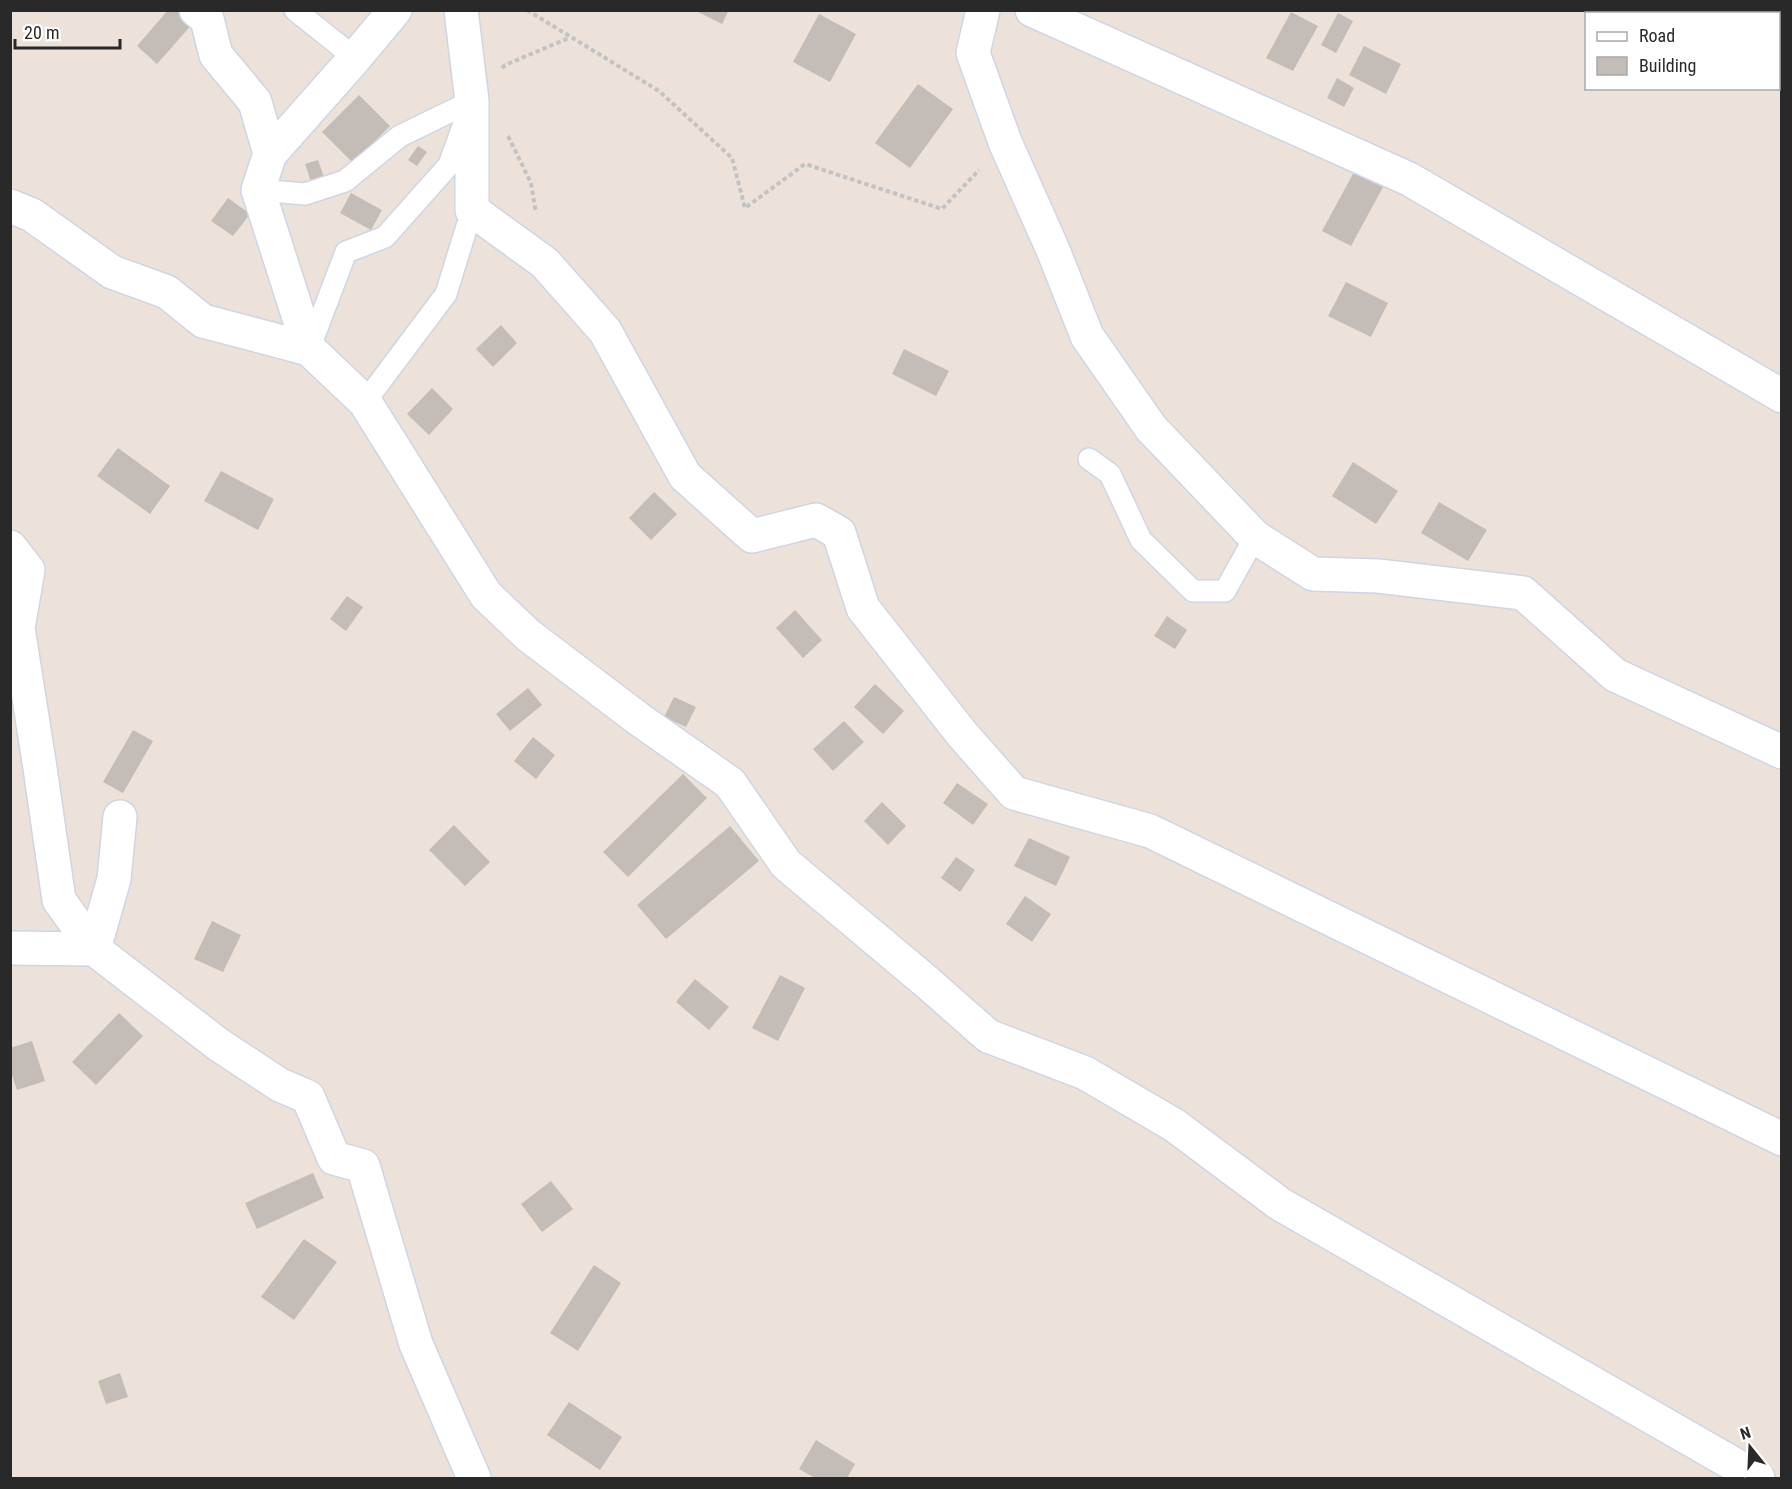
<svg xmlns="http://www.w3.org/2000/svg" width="1792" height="1489" viewBox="0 0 1792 1489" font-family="'Roboto Condensed',sans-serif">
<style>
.building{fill:#c4bcb6}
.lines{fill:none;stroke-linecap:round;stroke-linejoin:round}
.lane-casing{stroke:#ced5e3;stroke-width:24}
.street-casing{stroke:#ced5e3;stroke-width:36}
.path{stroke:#c3c3c3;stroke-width:4;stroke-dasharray:4.5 3;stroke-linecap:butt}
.lane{stroke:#fff;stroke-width:21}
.street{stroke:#fff;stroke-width:33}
</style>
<rect width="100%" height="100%" fill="#ece2d9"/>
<path class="building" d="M168 10H183L195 21 157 64 137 46Z
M694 10H729L722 24Z
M1291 12 1318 26 1293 71 1266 58Z
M1338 13 1353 21 1336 53 1321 45Z
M819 14 856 34 830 82 793 62Z
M1364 46 1401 64 1386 94 1349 75Z
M1337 78 1354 88 1344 107 1327 98Z
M918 84 953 109 910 168 875 143Z
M359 95 390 126 353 163 322 132Z
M418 146 427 152 417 166 408 160Z
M318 160 324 177 311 182 305 164Z
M1354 172 1383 187 1351 246 1322 231Z
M351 193 382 210 371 230 340 213Z
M228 198 250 214 233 236 211 221Z
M1346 282 1388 303 1371 337 1328 316Z
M501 325 517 343 493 367 476 349Z
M904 349 949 371 936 396 892 374Z
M432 388 453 409 429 435 407 414Z
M118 448 170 486 150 514 97 476Z
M1353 462 1398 491 1376 524 1332 496Z
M221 471 274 499 258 530 204 501Z
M654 492 677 514 651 540 629 518Z
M1439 502 1487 530 1468 561 1421 533Z
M347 596 363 607 346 631 330 619Z
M795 610 822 640 803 658 776 628Z
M1167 616 1187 630 1175 649 1154 636Z
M875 684 904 711 883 734 854 707Z
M528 688 542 705 510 731 496 714Z
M674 697 696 707 686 727 664 717Z
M844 721 864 742 833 771 813 749Z
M133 730 153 741 123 793 103 782Z
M533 737 555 755 536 779 514 761Z
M683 774 707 798 628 877 603 852Z
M957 783 988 804 973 825 943 803Z
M882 802 906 826 888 845 864 821Z
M454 825 490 862 465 886 429 850Z
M730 826 759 861 666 939 637 905Z
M1029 838 1070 857 1056 886 1014 866Z
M956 857 975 870 960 892 941 878Z
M1025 896 1051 914 1032 942 1006 924Z
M212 921 241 935 223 972 194 959Z
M780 975 805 988 778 1041 752 1028Z
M695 979 729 1007 709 1030 676 1002Z
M119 1013 143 1036 96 1085 72 1062Z
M32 1041 45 1081 17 1090 10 1069V1048Z
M313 1173 324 1198 257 1229 245 1203Z
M551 1181 573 1209 542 1232 521 1204Z
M304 1239 337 1262 294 1320 261 1297Z
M594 1265 621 1283 578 1351 550 1333Z
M120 1373 128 1397 106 1404 98 1381Z
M569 1402 622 1437 600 1470 547 1435Z
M816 1440 855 1464 847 1478H815L799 1469Z"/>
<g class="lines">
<g class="lane-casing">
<path id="lane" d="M295 10 355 58
M258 190 305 194 345 181 400 136 472 101 449 165 385 237 346 252 309 349
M365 402 446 294 472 210 467 200
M1089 459 1110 474 1141 540 1193 591H1225L1255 537"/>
</g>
<g class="street-casing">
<path id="street" d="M196 10 207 19 216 55 255 102 270 154
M395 10 355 58 270 154 258 190 309 349 365 402 486 595 528 635 640 720 730 783 786 864 928 983 988 1036 1085 1073 1174 1125 1280 1204 1758 1478
M461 10 472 101V210L545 263 605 331 685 476 752 536 816 520 839 533 863 608 962 734 1014 793 1150 831 1782 1139
M983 10 973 53 1005 142 1053 250 1087 336 1151 428 1255 537 1313 574 1378 576 1523 593 1615 675 1782 752
M1032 10 1409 179 1782 396
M10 206 32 215 112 272 167 292 203 321 309 349
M10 547 28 570 18 628 40 768 59 900 94 949 114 879 120 817
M10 948 94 949 219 1045 280 1085 308 1097 334 1158 363 1166 416 1344 474 1478"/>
</g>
<path class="path" d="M527 10 659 91 732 158 745 208 805 164 942 209 979 170
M502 68 505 65 569 38
M508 136 531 183 536 213"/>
<use href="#lane" class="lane"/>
<use href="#street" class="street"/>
</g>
<rect width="1792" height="1489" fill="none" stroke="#292929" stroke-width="24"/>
<rect x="1585" y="12" width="195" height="78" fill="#ffffff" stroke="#a9a9a9" stroke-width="1.5"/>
<rect x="1597" y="32" width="30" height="9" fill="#ffffff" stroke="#a9a9a9" stroke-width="1.5"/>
<text x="1639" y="42" font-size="18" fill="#292929">Road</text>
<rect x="1597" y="57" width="30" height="18" fill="#c4bcb6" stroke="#a9a9a9" stroke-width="1.5"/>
<text x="1639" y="72" font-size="18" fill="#292929">Building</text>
<g transform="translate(1750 1447) rotate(342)" stroke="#ffffff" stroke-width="4.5" paint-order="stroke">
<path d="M0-4.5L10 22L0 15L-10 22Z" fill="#292929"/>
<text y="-9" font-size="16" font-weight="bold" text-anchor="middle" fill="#292929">N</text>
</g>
<path d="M15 39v9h105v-9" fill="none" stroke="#292929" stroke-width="3"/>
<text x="24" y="39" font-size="18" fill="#292929" stroke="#ffffff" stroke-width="4.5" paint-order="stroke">20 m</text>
</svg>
